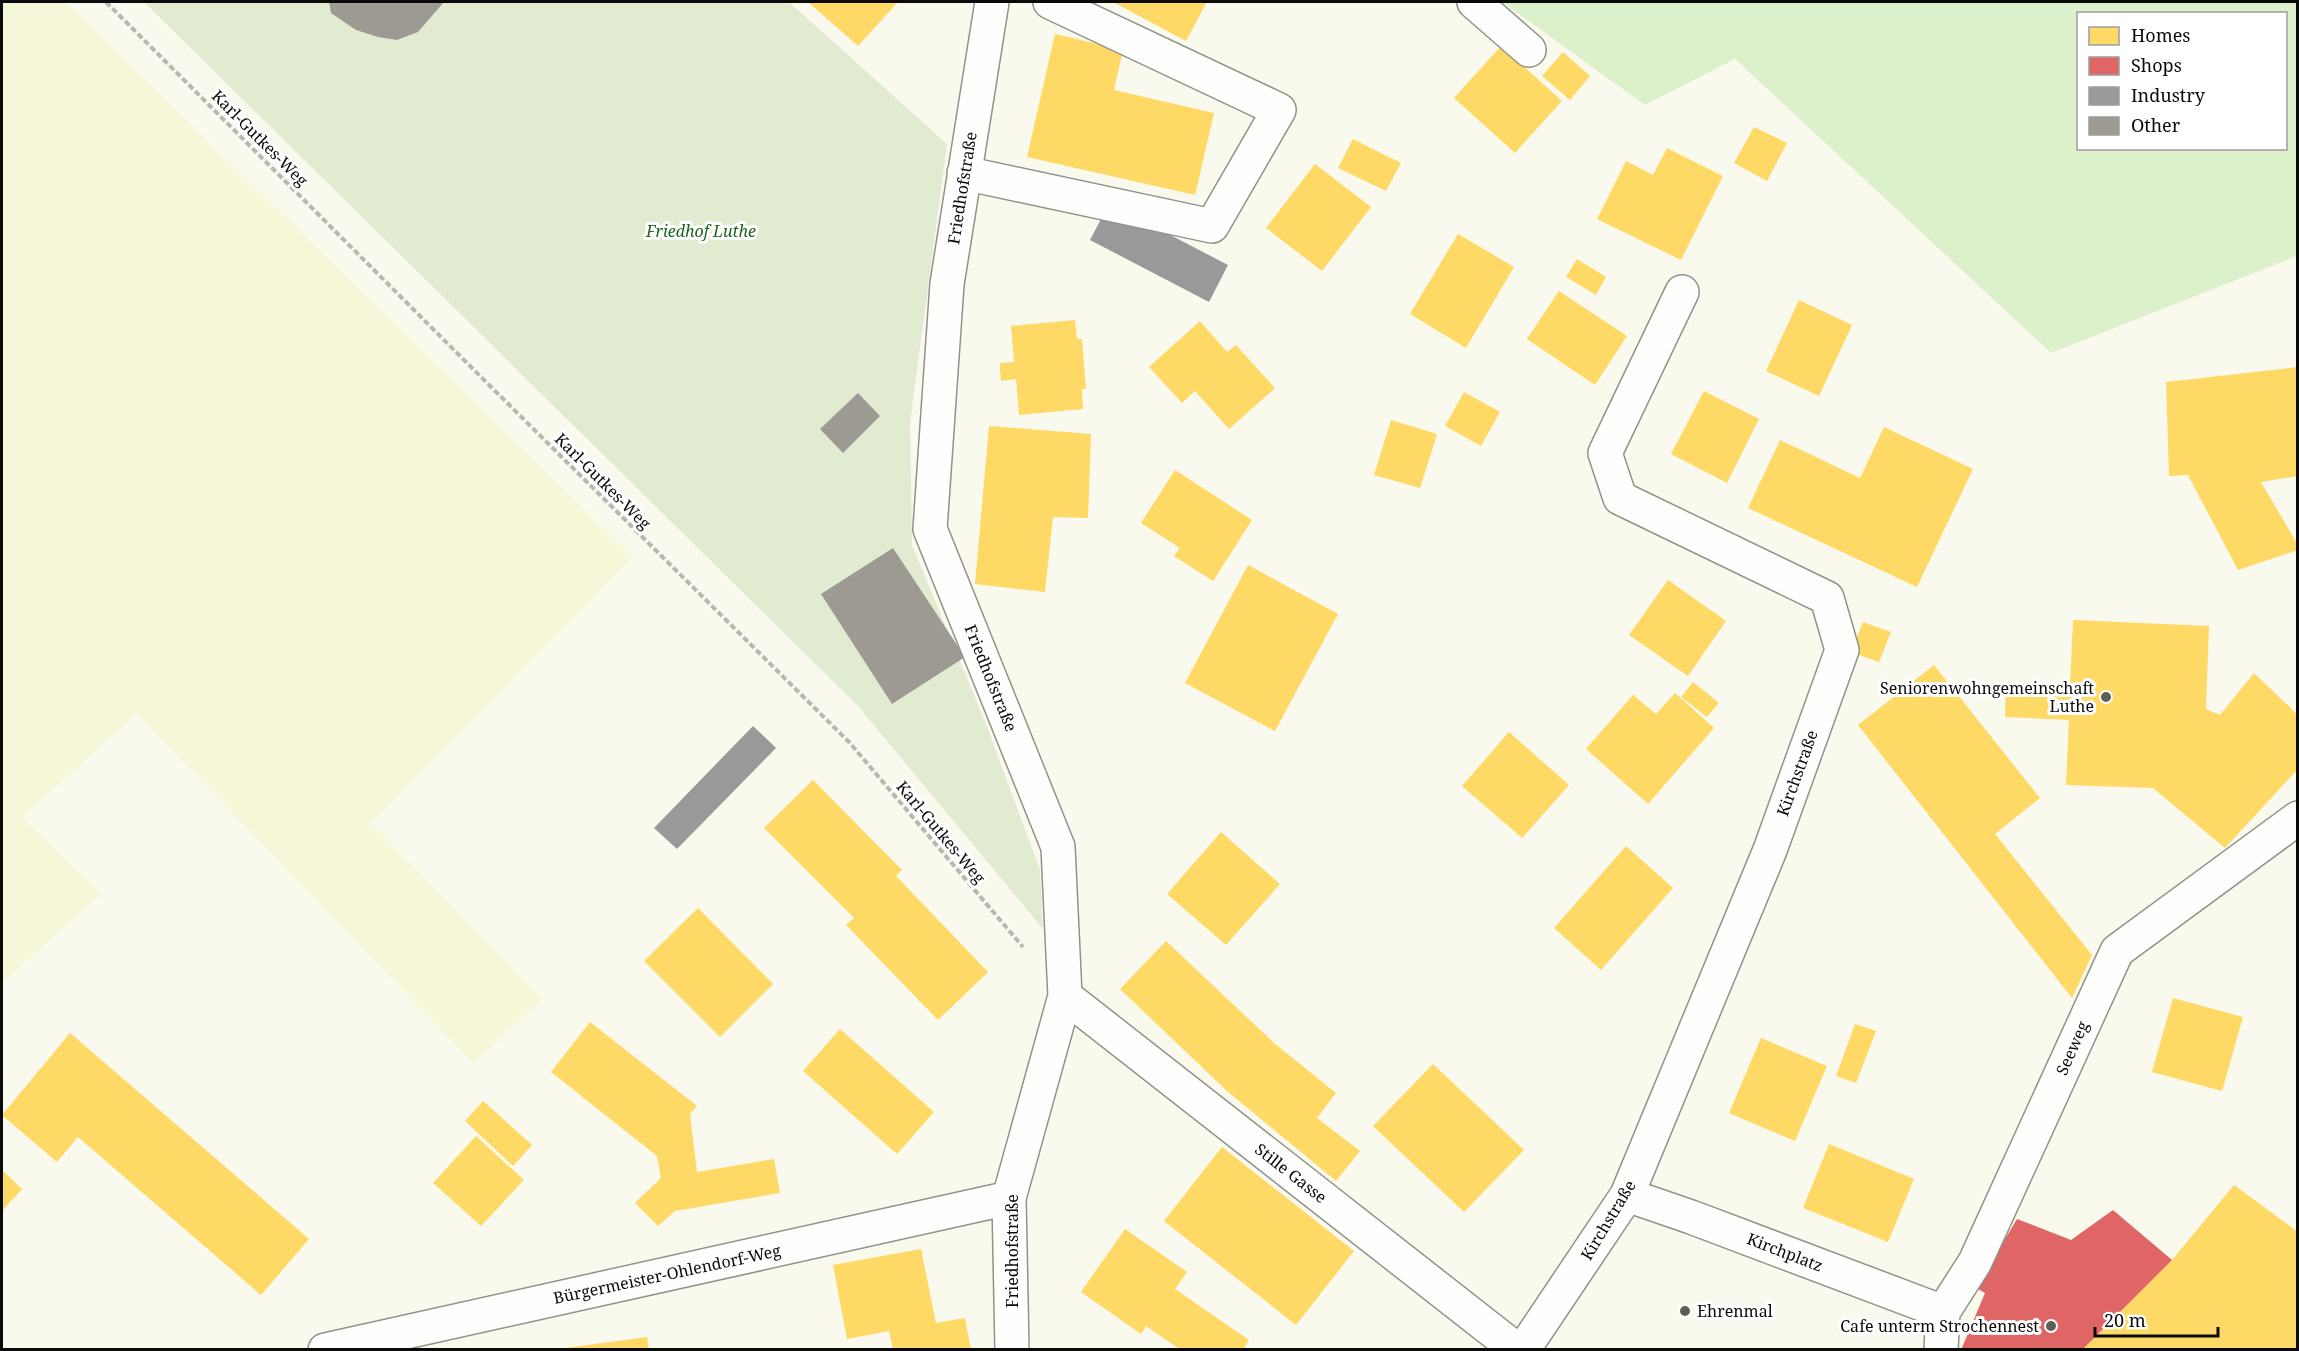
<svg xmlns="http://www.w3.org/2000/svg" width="2299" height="1351" viewBox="0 0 2299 1351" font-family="'Noto Serif',serif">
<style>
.farmland{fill:#f6f7d8}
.green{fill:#dcf1cb;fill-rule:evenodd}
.cemetery{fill:#e1ebd0}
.homes{fill:#ffd966}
.shops{fill:#e06666}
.industry{fill:#999}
.building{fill:#9c9a93}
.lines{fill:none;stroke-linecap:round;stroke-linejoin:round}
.minor-casing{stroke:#92928c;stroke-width:36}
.path{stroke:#b7b7b5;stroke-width:4;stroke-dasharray:6 3;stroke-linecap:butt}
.minor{stroke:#fefefc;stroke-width:33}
.poi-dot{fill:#5e5e59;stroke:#fff;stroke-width:2}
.labels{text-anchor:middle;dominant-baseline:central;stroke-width:6;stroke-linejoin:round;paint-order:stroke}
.street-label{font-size:16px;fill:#0a0a0a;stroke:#fff}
.park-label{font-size:16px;font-style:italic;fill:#1b6419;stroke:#fff}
.poi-label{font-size:16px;fill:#0a0a0a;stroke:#fff;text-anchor:end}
</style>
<rect width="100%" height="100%" fill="#faf9ed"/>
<path class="farmland" d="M2 2H66L633 557 371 823 542 999 474 1064 137 714 22 817 101 894 2 983Z"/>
<path class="green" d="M1502 2H2297V256L2051 353 1735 59 1645 105ZM2078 14H2286V148H2078Z"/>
<path class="cemetery" d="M144 2H789L947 144 910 423 912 545 986 724 1040 870 1043 929 858 706Z"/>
<path class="homes" d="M808 2H898L858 46Z
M1113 2H1207L1186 41Z
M1055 34 1123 50 1114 90 1214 113 1195 195 1027 157Z
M1501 46 1562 101 1515 153 1454 98Z
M1563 52 1590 76 1570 100 1542 76Z
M1754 127 1787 143 1767 181 1734 163Z
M1353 139 1401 163 1386 191 1338 168Z
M1667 148 1723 176 1681 260 1597 219 1626 161 1653 175Z
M1315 164 1371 207 1322 271 1266 228Z
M1458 234 1514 267 1466 348 1410 314Z
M1577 259 1606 277 1596 295 1566 277Z
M1559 291 1627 336 1595 385 1527 339Z
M1799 300 1852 325 1819 396 1766 371Z
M1075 320 1077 339H1082L1086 389H1082L1083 409 1019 415 1016 379 1001 381 1000 372V363L1014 362 1011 326Z
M1200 321 1227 352 1236 345 1275 388 1229 429 1195 391 1182 403 1149 367Z
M2298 367V476L2261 482 2298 545V550L2238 570 2188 475 2169 476 2166 382Z
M1704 391 1759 419 1727 483 1671 454Z
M1464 392 1500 412 1481 446 1445 426Z
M1391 420 1437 434 1420 488 1374 475Z
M989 426 1091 434 1088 518 1053 517 1045 592 975 584Z
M1884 427 1973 469 1917 587 1748 508 1780 440 1860 478Z
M1175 470 1252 520 1213 581 1174 556 1180 548 1141 523Z
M1248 565 1338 614 1275 731 1185 683Z
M1668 580 1726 621 1688 676 1629 635Z
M2073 620 2209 626 2206 709 2220 715 2254 673 2298 715V769L2225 848 2153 788 2066 785 2069 720 2005 717 2006 684 2070 686Z
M1863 622 1891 632 1879 662 1851 652Z
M1934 665 2040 798 1995 834 2092 955 2072 998 1858 725Z
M1693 682 1719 703 1707 717 1681 697Z
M1675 693 1714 728 1648 804 1586 749 1633 695 1656 714Z
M1509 732 1569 785 1522 838 1462 786Z
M813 780 902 870 896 876 988 972 938 1020 846 925 854 918 764 828Z
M1221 832 1280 884 1226 945 1167 894Z
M1626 846 1673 888 1601 970 1554 928Z
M698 908 773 984 720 1037 644 961Z
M1166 941 1274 1043 1336 1093 1317 1118 1360 1151 1336 1181 1227 1091 1120 989Z
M2173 998 2243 1017 2222 1091 2152 1072Z
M590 1022 697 1106 690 1114 697 1172 774 1159 780 1193 675 1211 658 1226 635 1203 661 1178 657 1156 551 1072Z
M1855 1024 1876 1031 1856 1083 1836 1076Z
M840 1029 934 1112 897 1154 803 1071Z
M70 1033 309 1239 261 1295 78 1137 57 1162 2 1115Z
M1761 1038 1827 1066 1795 1141 1729 1113Z
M1433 1064 1524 1150 1464 1212 1373 1126Z
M483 1101 532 1145 513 1166 465 1121Z
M476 1136 524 1180 481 1226 433 1183Z
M1829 1144 1914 1179 1888 1242 1803 1208Z
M1222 1147 1354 1251 1296 1325 1164 1221Z
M2 1170 22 1189 2 1211Z
M2234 1185 2298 1232V1350H2082L2172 1260Z
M1125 1229 1187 1272 1175 1289 1249 1340 1243 1350H1181L1146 1326 1141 1334 1081 1292Z
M921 1249 936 1323 965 1318 971 1350H893L889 1331 847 1339 833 1265Z
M647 1337 649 1350H565V1348Z"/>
<path class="shops" d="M2113 1210 2172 1260 2082 1350H1961L1985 1293 1976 1288 2017 1219 2071 1240Z"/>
<path class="industry" d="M1101 219 1155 227 1228 265 1209 302 1090 240Z
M753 726 776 748 677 849 654 828Z"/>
<path class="building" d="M329 2H444L418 32 397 40 378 37 356 30 331 13Z
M858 393 880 416 843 453 820 429Z
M893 548 965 657 892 704 821 594Z"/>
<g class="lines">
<g class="minor-casing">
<path id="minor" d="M992 2 947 284 930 529 1058 847 1065 996 1009 1198 1012 1350
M1474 2 1529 50
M964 173 1212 226 1279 110 1050 2
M1065 996 1517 1350
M1627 1195 1691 1217 1943 1312
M325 1350 1009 1198
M1523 1350 1627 1195 1770 850 1842 650 1827 598 1620 498 1605 453 1682 292
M1941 1350 1943 1312 1975 1262 2117 951 2298 818"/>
</g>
<path class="path" d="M106 2 469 365 849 742 1023 947"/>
<use href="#minor" class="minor"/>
</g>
<g class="poi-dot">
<circle cx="2106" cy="697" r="6"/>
<circle cx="1685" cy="1311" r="6"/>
<circle cx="2051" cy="1326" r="6"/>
</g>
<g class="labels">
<g class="street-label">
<text transform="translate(260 138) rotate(45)">Karl-Gutkes-Weg</text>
<text transform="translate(962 188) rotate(-81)">Friedhofstraße</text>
<text transform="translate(603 481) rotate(45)">Karl-Gutkes-Weg</text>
<text transform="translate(991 678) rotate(68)">Friedhofstraße</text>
<text transform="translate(1797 773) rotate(-70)">Kirchstraße</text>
<text transform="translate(941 832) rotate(50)">Karl-Gutkes-Weg</text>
<text transform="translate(2072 1048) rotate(-66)">Seeweg</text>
<text transform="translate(1291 1173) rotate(38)">Stille Gasse</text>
<text transform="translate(1608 1220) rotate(-59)">Kirchstraße</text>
<text transform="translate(1012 1251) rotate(-90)">Friedhofstraße</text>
<text transform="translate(1785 1252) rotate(21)">Kirchplatz</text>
<text transform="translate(667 1274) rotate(-12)">Bürgermeister-Ohlendorf-Weg</text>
</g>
<g class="park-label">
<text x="701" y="231">Friedhof Luthe</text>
</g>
<g class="poi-label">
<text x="2094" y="688">Seniorenwohngemeinschaft<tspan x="2094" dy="18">Luthe</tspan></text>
<text x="1697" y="1311" text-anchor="start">Ehrenmal</text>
<text x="2039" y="1326">Cafe unterm Strochennest</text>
</g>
</g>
<rect width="2299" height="1351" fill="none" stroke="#0a0a0a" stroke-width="6"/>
<rect x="2077" y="12" width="210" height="138" fill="#ffffff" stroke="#9d9d9d" stroke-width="1.5"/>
<rect x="2089" y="27" width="30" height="18" fill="#ffd966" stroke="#9d9d9d" stroke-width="1.5"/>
<text x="2131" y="42" font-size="18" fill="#0a0a0a">Homes</text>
<rect x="2089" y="57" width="30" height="18" fill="#e06666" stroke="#9d9d9d" stroke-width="1.5"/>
<text x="2131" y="72" font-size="18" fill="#0a0a0a">Shops</text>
<rect x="2089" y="87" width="30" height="18" fill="#999999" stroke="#9d9d9d" stroke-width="1.5"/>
<text x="2131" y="102" font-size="18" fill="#0a0a0a">Industry</text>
<rect x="2089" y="117" width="30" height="18" fill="#9c9a93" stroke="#9d9d9d" stroke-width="1.5"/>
<text x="2131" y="132" font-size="18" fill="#0a0a0a">Other</text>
<path d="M2095 1327v9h123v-9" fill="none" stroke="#0a0a0a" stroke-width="3"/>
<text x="2104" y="1327" font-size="18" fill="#0a0a0a" stroke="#ffffff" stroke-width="4.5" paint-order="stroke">20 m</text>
</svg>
